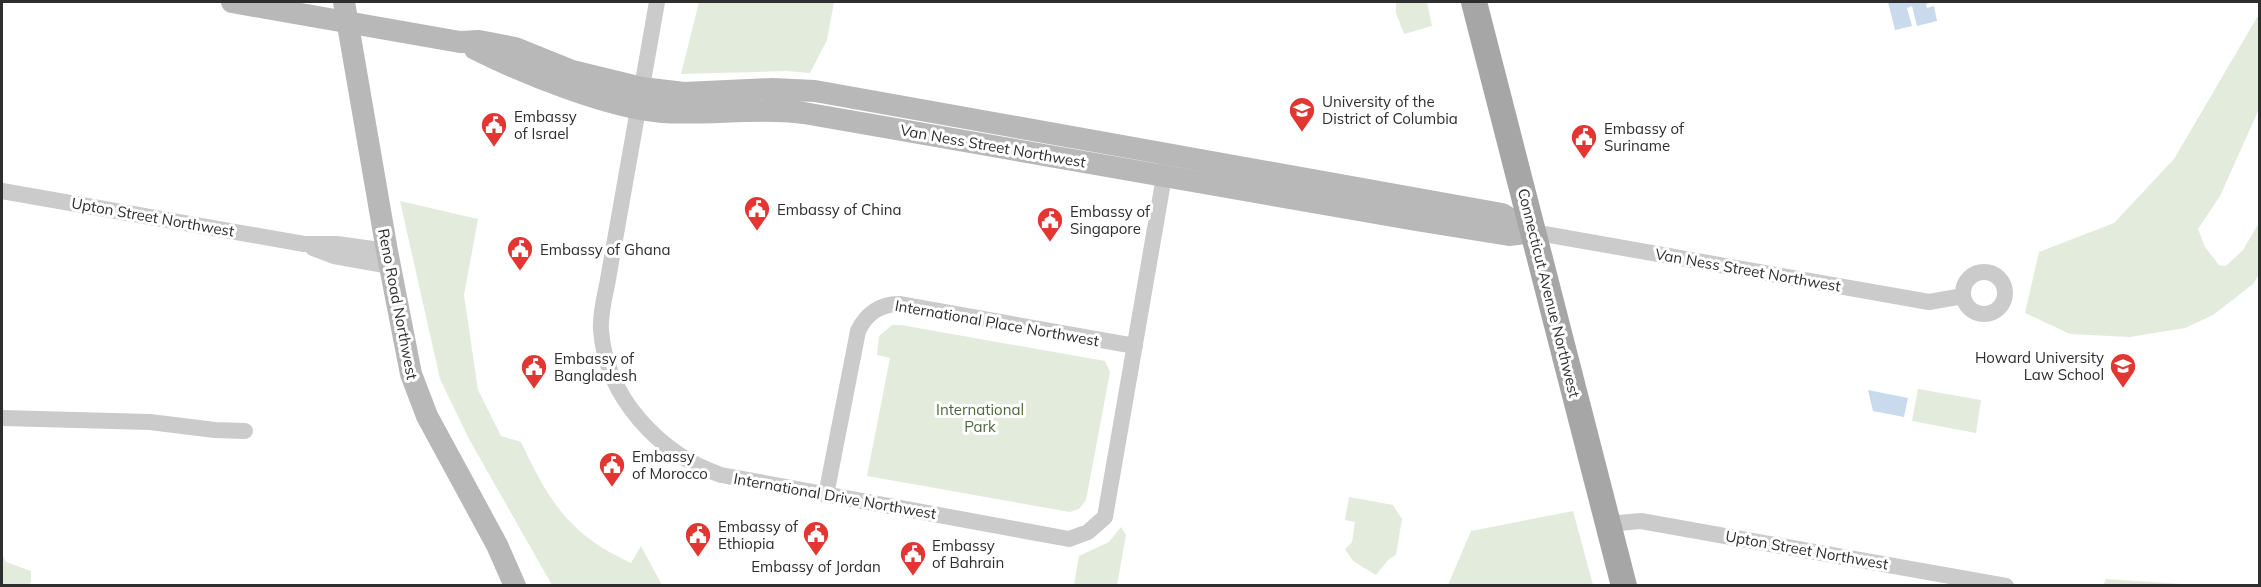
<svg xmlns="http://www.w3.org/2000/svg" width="2261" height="587" viewBox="0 0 2261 587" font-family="Mulish,sans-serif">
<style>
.green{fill:#e2ebdc}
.water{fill:#c8daeb}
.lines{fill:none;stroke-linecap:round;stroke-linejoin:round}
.street{stroke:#cbcbcb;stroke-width:16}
.secondary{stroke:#b8b8b8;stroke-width:22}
.primary{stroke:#a6a6a6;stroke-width:26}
.labels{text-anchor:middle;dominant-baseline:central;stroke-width:6;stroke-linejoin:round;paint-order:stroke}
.poi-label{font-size:15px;fill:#2e2e2e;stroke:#fff;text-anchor:start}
.street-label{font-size:15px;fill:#2e2e2e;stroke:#fff}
.park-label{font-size:15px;fill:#4d693c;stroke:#fff}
</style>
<rect width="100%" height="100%" fill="#fff"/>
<path class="green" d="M699 2H834L827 40 810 73 786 71 681 74Z
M1396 2H1427L1432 26 1404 34 1396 13Z
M2259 14V109L2220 196 2198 229 2205 247 2219 265 2226 266 2243 250 2259 223V274L2253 284 2213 315 2185 328 2130 337 2070 334 2025 313 2039 252 2114 223 2174 159Z
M400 201 478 219 464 295 478 390 501 436 521 442C549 502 570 535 631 563L641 546 662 585H552L469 439 440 379Z
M892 325H901L1105 361 1110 372 1086 500 1079 509 1070 512 867 476 890 358 877 355 879 336Z
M1918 389 1981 400 1976 433 1912 421Z
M1349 497 1393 505 1402 519 1396 555 1389 559 1376 575 1353 561 1345 549 1352 542 1355 522 1345 520Z
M1573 511 1593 585H1448L1471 531Z
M1121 527 1126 535 1117 585H1074L1079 556 1109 542Z
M2 554 6 562 31 571V582L28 585H2Z
M2106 579 2197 585H2103Z"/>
<path class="water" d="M1888 2H1935L1926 4 1927 8 1934 6 1937 21 1917 26 1912 6 1907 8 1912 26 1895 30Z
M1868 390 1908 398 1904 417 1873 411Z"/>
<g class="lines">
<path class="street" d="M657 2 607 285C604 299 600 315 601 330 606 397 659 454 721 475L1069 539 1088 532 1105 517 1166 165
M2 191 304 244H337L387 251
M1533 232 1929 302 1963 296
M313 248 334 256 390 266
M1963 293a21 21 0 1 1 42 0a21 21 0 1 1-42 0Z
M2 418 150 422 215 430 245 431
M826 495 858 331C866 314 880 304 899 304L1135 346
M1608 524 1641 521 2006 586"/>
<path class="secondary" d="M232 2 460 42 479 41 515 48 572 71 642 88 684 93 772 89 815 91 1502 214 1533 232
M344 2 387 251 411 374 427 416 497 545 515 586
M475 49C523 73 609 108 662 112 709 115 756 107 804 113L1416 220 1509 235 1533 232"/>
<path class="primary" d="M1474 2 1624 586"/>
</g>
<defs>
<g id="university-pin" transform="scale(1.35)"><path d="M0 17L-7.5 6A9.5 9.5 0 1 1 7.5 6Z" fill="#e33632" stroke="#fff"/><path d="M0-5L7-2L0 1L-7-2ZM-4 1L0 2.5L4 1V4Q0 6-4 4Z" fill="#fff"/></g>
<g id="civic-pin" transform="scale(1.35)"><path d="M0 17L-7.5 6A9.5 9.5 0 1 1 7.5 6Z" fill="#e33632" stroke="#fff"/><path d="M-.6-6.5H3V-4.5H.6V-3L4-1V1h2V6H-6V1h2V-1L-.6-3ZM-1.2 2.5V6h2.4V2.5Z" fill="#fff"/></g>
</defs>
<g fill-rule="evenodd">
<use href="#university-pin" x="1302" y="110"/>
<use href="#civic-pin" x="494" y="125"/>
<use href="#civic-pin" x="1584" y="137"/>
<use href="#civic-pin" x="757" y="209"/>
<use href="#civic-pin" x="1050" y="220"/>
<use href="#civic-pin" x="520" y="249"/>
<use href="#university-pin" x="2123" y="366"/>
<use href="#civic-pin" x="534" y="367"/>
<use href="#civic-pin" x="612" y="465"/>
<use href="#civic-pin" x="816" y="534"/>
<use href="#civic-pin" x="698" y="535"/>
<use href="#civic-pin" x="913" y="554"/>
</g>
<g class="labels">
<g class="poi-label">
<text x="1322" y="101">University of the<tspan x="1322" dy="17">District of Columbia</tspan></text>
<text x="514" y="116">Embassy<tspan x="514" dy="17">of Israel</tspan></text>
<text x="1604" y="128">Embassy of<tspan x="1604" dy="17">Suriname</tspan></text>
<text x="777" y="209">Embassy of China</text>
<text x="1070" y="211">Embassy of<tspan x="1070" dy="17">Singapore</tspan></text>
<text x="540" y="249">Embassy of Ghana</text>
<text x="2104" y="357" text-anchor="end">Howard University<tspan x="2104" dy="17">Law School</tspan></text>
<text x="554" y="358">Embassy of<tspan x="554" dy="17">Bangladesh</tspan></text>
<text x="632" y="456">Embassy<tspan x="632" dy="17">of Morocco</tspan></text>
<text x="718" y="526">Embassy of<tspan x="718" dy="17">Ethiopia</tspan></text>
<text x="932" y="545">Embassy<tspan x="932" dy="17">of Bahrain</tspan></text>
<text x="816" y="566" text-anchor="middle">Embassy of Jordan</text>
</g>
<g class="street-label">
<text transform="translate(993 146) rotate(10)">Van Ness Street Northwest</text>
<text transform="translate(153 217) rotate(10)">Upton Street Northwest</text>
<text transform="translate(1748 270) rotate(10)">Van Ness Street Northwest</text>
<text transform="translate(1549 293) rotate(76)">Connecticut Avenue Northwest</text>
<text transform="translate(398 304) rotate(79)">Reno Road Northwest</text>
<text transform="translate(997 323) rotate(10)">International Place Northwest</text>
<text transform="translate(835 496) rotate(10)">International Drive Northwest</text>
<text transform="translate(1807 550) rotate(10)">Upton Street Northwest</text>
</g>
<g class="park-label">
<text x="980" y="409">International<tspan x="980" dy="17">Park</tspan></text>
</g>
</g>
<rect width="2261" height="587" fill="none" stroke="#2e2e2e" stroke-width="6"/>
</svg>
